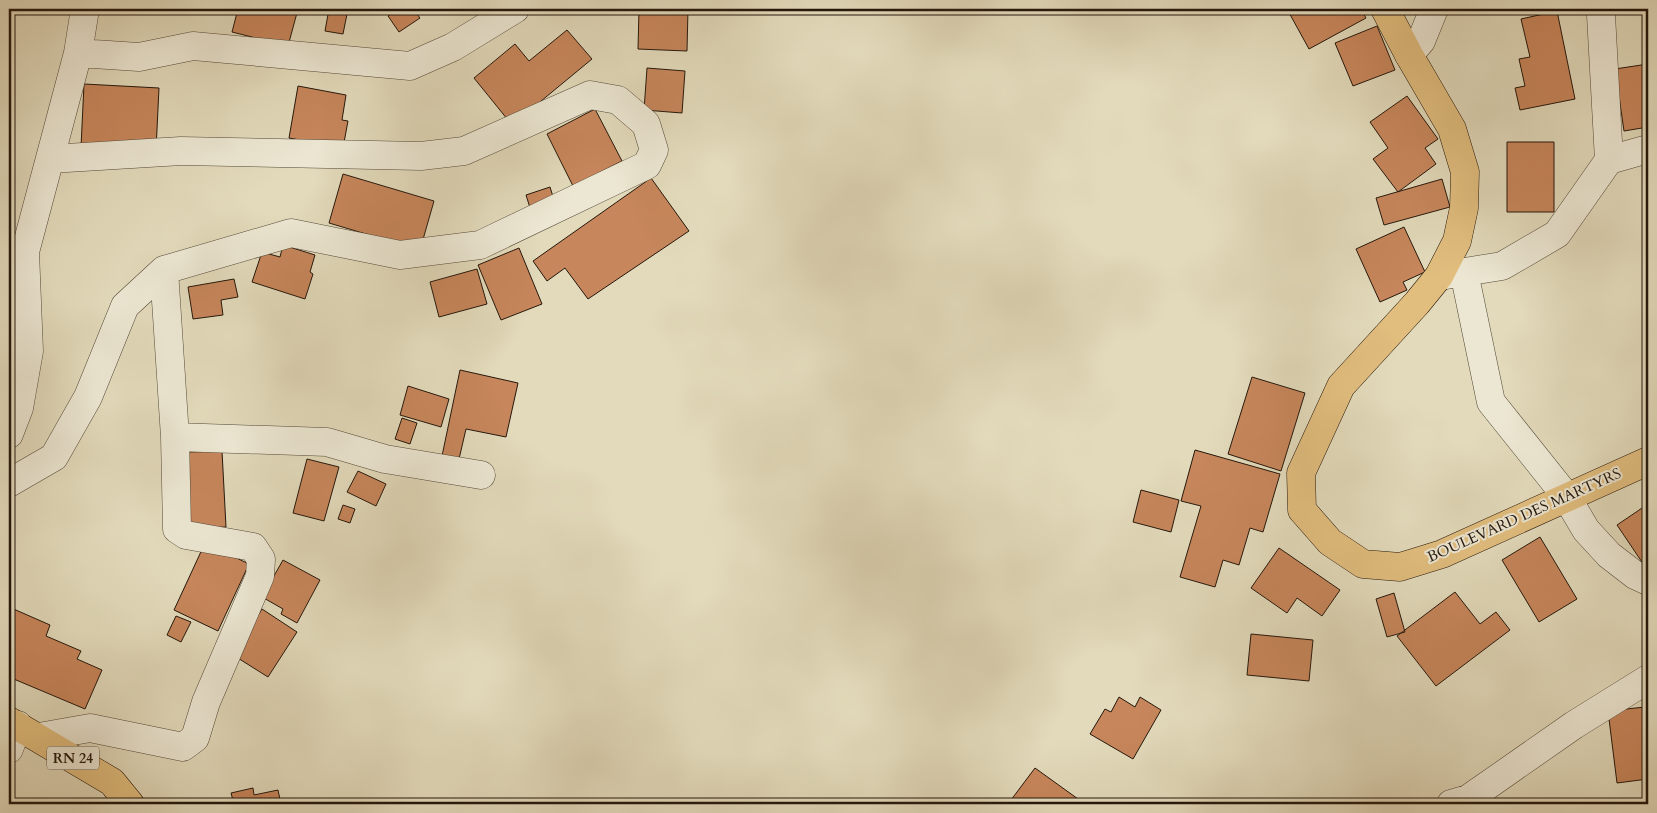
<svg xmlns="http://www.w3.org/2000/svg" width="1657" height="813" viewBox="0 0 1657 813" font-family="Cardo,serif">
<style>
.building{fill:#c7865b;stroke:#24170c}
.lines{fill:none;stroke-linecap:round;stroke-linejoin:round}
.minor-casing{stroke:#544838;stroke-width:29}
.major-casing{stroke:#24170c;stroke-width:29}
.minor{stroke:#ece7d3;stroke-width:28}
.major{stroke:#e1bd7e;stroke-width:28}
.labels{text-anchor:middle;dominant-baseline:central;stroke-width:4;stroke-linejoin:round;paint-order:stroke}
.shield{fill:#ece7d3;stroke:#605548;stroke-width:1}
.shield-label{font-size:14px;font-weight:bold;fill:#24170c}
.street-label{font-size:15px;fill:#24170c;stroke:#ece7d3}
</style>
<rect width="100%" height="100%" fill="#e2dabb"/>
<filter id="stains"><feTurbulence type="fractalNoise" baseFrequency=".004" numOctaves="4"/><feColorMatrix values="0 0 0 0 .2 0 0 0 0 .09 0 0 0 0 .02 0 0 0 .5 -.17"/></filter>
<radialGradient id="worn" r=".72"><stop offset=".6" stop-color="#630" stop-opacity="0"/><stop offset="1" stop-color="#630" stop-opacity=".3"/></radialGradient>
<path class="building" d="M238 9H298L288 46 232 32Z
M329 9H348L343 34 325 31Z
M398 9H413L420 18 399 32 388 16Z
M639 9H688L687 51 638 49Z
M1287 9H1361L1366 18 1309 49Z
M1557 11 1575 99 1520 110 1515 88 1525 86 1519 59 1530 57 1521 19Z
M1377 26 1395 70 1353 86 1335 43Z
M567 30 592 59 512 125 474 78 515 44 529 61Z
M1648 64V127L1624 131 1615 69Z
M647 68 685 71 682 113 644 110Z
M84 84 159 88 156 150 81 147Z
M298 86 346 95 342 120 348 121 343 148 289 138Z
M1407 96 1438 139 1425 148 1436 164 1398 192 1373 159 1388 148 1370 122Z
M595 109 622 161 573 186 547 134Z
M1507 142H1554V212H1507Z
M343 174 434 201 420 250 329 223Z
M651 178 689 231 588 299 565 268 547 281 533 261Z
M1442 179 1450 207 1384 225 1376 198Z
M550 187 555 203 531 211 526 195Z
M1404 227 1425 272 1403 282 1407 290 1380 302 1356 249Z
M283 245 315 255 310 272 313 274 305 299 252 282 262 252 280 257Z
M519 248 542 304 501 320 478 265Z
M477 269 487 304 439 317 430 282Z
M234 279 238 297 221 300 223 315 193 319 188 287Z
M460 370 518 383 506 437 466 429 459 459 442 456Z
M1252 377 1305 393 1281 471 1228 454Z
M408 386 449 399 441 427 400 415Z
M402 418 417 423 410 444 395 439Z
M1195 450 1280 474 1263 532 1250 528 1239 565 1223 560 1215 587 1180 577 1201 506 1181 501Z
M222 451 226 527 191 529 186 452Z
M307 459 339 467 324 521 293 513Z
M358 471 386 484 376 506 347 492Z
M1141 490 1179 500 1171 532 1133 522Z
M1648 504V571L1617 525Z
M343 505 355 509 350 523 338 519Z
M1540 537 1577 599 1539 622 1502 560Z
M205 543 249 564 218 631 174 610Z
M1279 548 1340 590 1322 616 1297 598 1287 613 1251 588Z
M283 560 320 580 297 623 281 614 283 609 262 597Z
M1455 592 1480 624 1496 612 1510 630 1436 686 1397 636Z
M1394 593 1405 632 1387 637 1376 599Z
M9 607 50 625 46 636 81 651 77 659 102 670 85 709 9 677Z
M262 609 297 632 268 677 233 655Z
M176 616 191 622 181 642 167 635Z
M1251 634 1313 640 1309 681 1247 675Z
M1119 697 1135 707 1140 697 1161 710 1133 759 1090 734 1105 709 1111 712Z
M1645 707 1646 717H1648V779L1617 783 1608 711Z
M1035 768 1085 804H1008Z
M253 788 254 795 278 790 281 804H234L231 793Z"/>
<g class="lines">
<g class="minor-casing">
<path id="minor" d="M1601 15 1609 160
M78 53 139 57 193 46 410 66 453 47 515 9
M1409 55 1421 41 1434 9
M1464 272 1491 402 1566 496 1586 530 1609 555 1635 575 1648 581
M1446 275 1502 266 1557 234 1609 160 1648 149
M9 434 19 408 29 351 25 252 78 53 85 9
M175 437 327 442 385 459 481 475
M9 483 54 457 88 397 125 306 164 270 291 233 400 255 480 245 647 165 654 150 646 124 618 100 590 95 464 151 421 156 181 151 50 159
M39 737 90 728 183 747 195 738 206 702 260 576 261 559 253 547 186 535 177 529 175 437 164 270
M9 749 18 725
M1451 804 1468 799 1574 725 1648 679"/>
</g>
<g class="major-casing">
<path id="major" d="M1385 9 1409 55 1452 129 1465 172 1464 208 1457 241 1439 276 1417 303 1341 386 1301 473 1302 510 1330 542 1363 564 1400 567 1442 554 1648 461
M9 721 112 782 130 804"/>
</g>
<use href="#minor" class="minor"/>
<use href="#major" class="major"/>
</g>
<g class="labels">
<rect class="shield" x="47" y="746.5" width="52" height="23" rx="4"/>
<g class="shield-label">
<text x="73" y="758">RN 24</text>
</g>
<g class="street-label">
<text transform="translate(1524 515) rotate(-24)">BOULEVARD DES MARTYRS</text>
</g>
</g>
<rect width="1657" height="813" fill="none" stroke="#e2dabb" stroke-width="30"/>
<rect x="10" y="10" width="1637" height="793" fill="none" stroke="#24170c" stroke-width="2.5"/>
<rect x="15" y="15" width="1627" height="783" fill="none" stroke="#24170c"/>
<rect width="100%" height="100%" filter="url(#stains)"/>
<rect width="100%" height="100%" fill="url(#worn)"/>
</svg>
